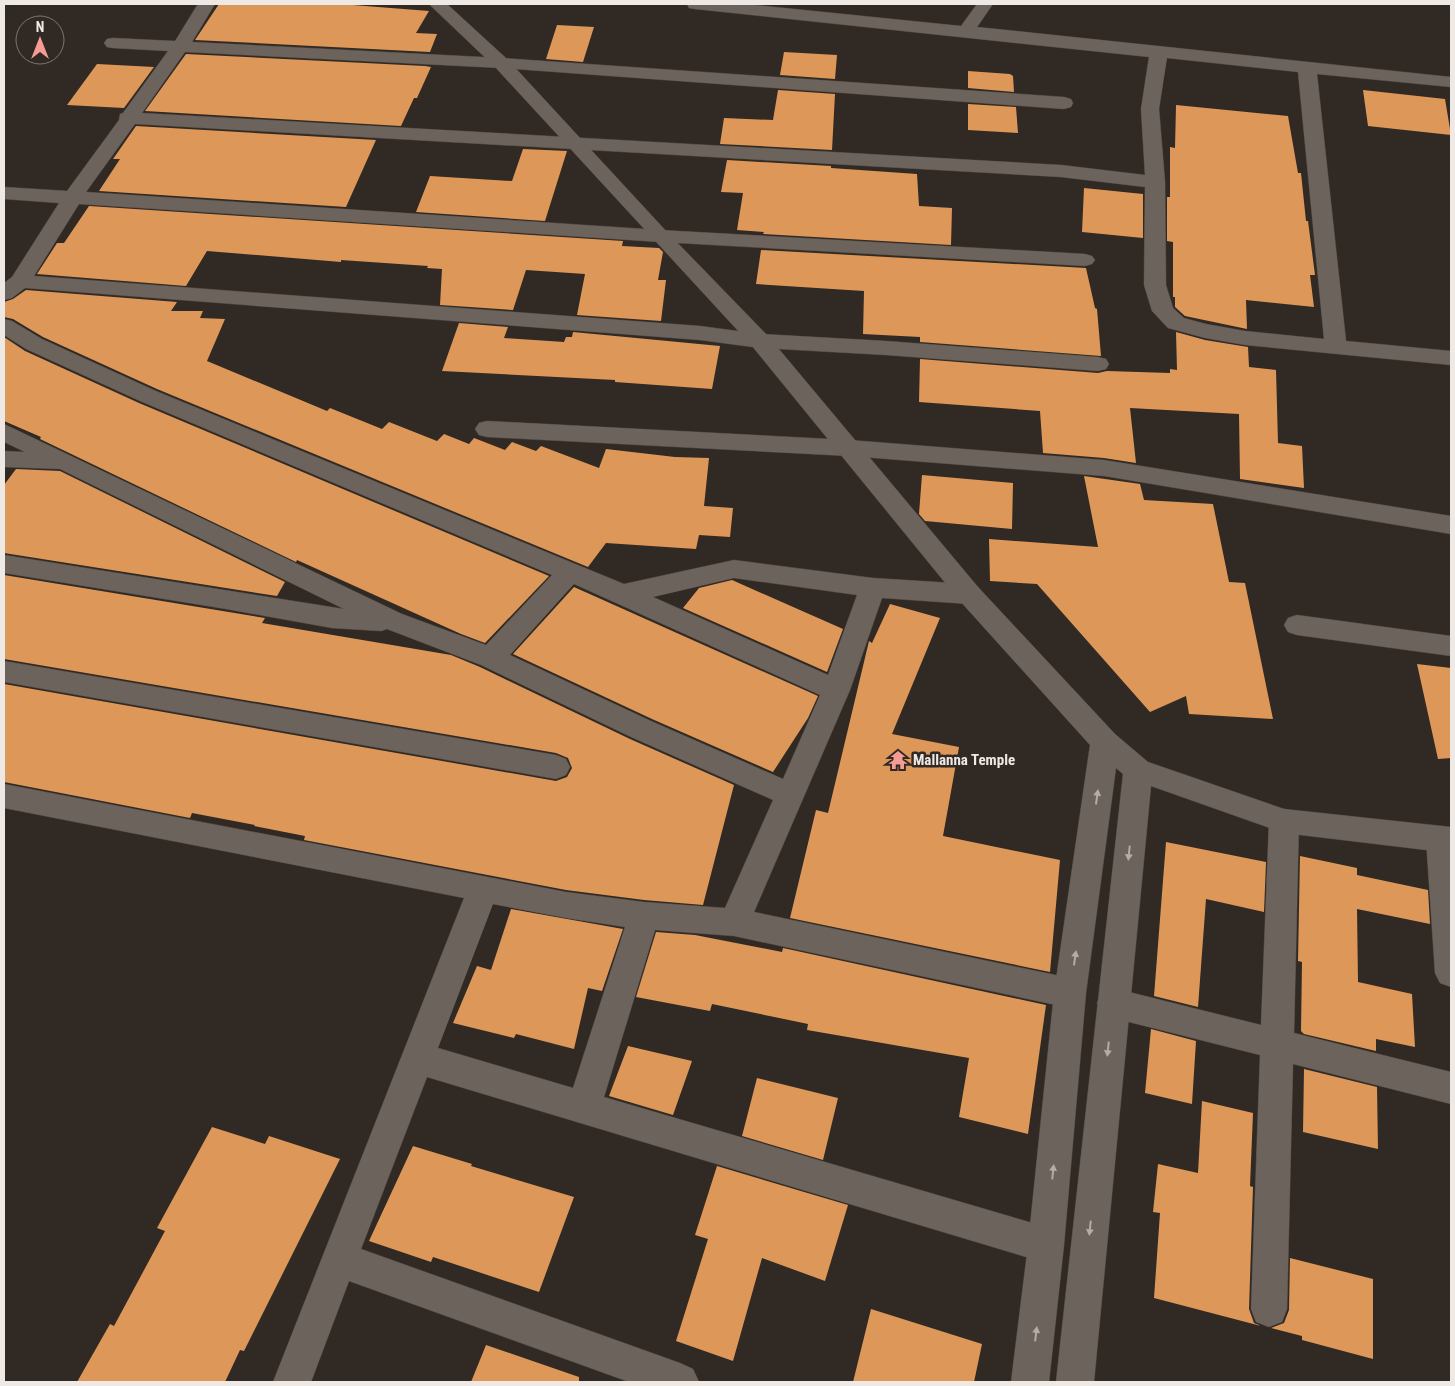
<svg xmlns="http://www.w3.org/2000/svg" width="1455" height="1386" viewBox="0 0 1455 1386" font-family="'Roboto Condensed',sans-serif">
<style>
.building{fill:#dd9859}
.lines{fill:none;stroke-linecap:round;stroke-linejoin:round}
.minor-casing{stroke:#4b4640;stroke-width:1}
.tertiary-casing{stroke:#4b4640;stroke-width:1}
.minor{fill:#6b635c;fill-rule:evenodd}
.tertiary{fill:#6b635c;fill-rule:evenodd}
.oneway{fill:#b3ada7}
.labels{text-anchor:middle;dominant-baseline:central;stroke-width:5;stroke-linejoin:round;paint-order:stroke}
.poi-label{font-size:15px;font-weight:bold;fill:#eee9e5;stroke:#312923;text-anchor:start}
</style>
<rect width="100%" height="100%" fill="#312923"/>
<path class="building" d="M219 4H340L429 11 416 33 437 34 430 52 195 40Z
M557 25 594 27 583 62 546 59Z
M784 52 837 55 835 79 780 75Z
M186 54 425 66 431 67 417 98H414L401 126 145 111Z
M97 64 154 67 124 108 67 105Z
M968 71 1010 74 1013 76 1014 92 968 88Z
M778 90 835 94 832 150 720 144 724 118 773 120Z
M1363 90 1445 99 1451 135 1368 126Z
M968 104 1016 107 1018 133 968 130Z
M1176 105 1288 116 1298 173H1301L1306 221H1308L1315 275H1310L1314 307 1246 300 1247 329 1185 316 1175 307V297H1173V242L1167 241V197H1170V147L1175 148Z
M136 126 376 140 346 207 99 191 120 159H113Z
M523 149 567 151 545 221 416 212 430 176 512 181Z
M727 160 831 166V168L917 174 919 206 952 208 951 245 763 234 764 232 737 230 743 193 721 192Z
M1084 188 1143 194V238L1082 232Z
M89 206 623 241 622 246 659 248 663 252 658 280H666L661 321 577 315 585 274 526 270 513 310 440 305 442 269 427 268 428 266 341 260V262L207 251 186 286 37 274 57 243H64Z
M761 250 1086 268 1095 308 1097 309 1101 356 920 342V337L863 334 864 291 756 284Z
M26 290 177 302 171 311H203L200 318 225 319 207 361 327 411 330 408 382 429 389 422 437 441 444 434 469 444 474 438 505 450 512 442 536 451 541 446 599 468 606 449 675 457 709 458 704 506 733 508 730 537 699 535 696 549 606 543 588 567 157 389 43 337 13 319 4 317V302L13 299Z
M459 323 508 327 504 338 564 342 566 337H572L573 332 720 346 712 389 615 382V380L442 371Z
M1176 332 1205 340 1248 347 1249 367 1276 370 1278 443 1302 446 1304 488 1240 479 1239 414 1130 408 1136 463 1104 458 1043 453 1040 411 919 402 920 359 1098 373 1107 371 1170 373V369L1177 370Z
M4 337 25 351 139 403 549 576 485 643 461 634 297 560 296 562 40 439 41 437 4 421Z
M16 469 60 471 285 582 277 596 4 553V485Z
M922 475 1013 483 1012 529 925 521 919 514Z
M1084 476 1140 484 1144 500 1213 504 1229 582 1245 583 1273 719 1189 714 1186 696 1150 712 1037 584 990 581 989 539 1098 547Z
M4 575 265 618 262 623 451 655 480 667 630 739 734 785 703 905 644 900 566 890 304 840 305 836 254 826 255 825 192 813 190 818 4 782V684L556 781 567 777 572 768 568 758 556 753 4 659Z
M732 580 843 629 827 672 683 608 699 588Z
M574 587 818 696 808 718 773 772 652 719 513 654Z
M890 604 940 618 892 734 959 747 943 836 1060 860 1050 972 790 918 816 810 828 813 869 641 872 643Z
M1417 664 1451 668V758L1438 759Z
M1166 842 1266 862 1264 912 1206 899 1198 1007 1154 996Z
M1300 856 1357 868V875L1428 890 1430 924 1357 909 1358 982 1412 994 1415 1047 1376 1039V1051L1304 1034 1301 1031 1302 962 1298 961Z
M511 909 623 929 602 991 588 988 574 1049 516 1034 514 1038 453 1023 477 966 491 970Z
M656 932 695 935 782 952 783 948 1046 1005 1028 1134 959 1117 969 1058 807 1030 808 1024 712 1004 710 1011 636 997Z
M1151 1029 1196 1041 1192 1104 1145 1093Z
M628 1046 692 1061 673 1115 609 1096Z
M1304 1069 1377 1087 1378 1149 1303 1132Z
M757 1078 838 1098 823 1160 742 1136Z
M1202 1101 1253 1113 1250 1186 1253 1187 1249 1309 1254 1323 1261 1326 1154 1298 1160 1213 1153 1212 1158 1164 1198 1173Z
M212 1127 265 1144 269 1136 340 1159 244 1351 240 1350 225 1382H77L110 1324 114 1326 165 1231 157 1228Z
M413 1146 472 1164 471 1166 574 1197 539 1292 433 1257 431 1262 369 1241Z
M717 1166 848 1205 825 1281 762 1258 733 1361 676 1341 708 1239 695 1235Z
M1290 1258 1373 1279V1359L1302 1340V1336L1271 1328 1284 1323 1289 1310Z
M871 1309 982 1344 974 1382H853Z
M486 1345 579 1377V1382H471Z"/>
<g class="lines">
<g class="minor-casing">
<path id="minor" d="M198 4H215L192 42 501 58 1064 97 1071 99 1073 103 1071 107 1064 109 501 68 185 52 142 113 1061 165 1145 175 1141 109 1149 57 695 9 689 8 687 4H745L961 26 977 4H993L977 27 1451 77V87L1317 74 1346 341 1451 351V365L1245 345 1205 338 1168 328 1152 311 1144 285 1145 187 1061 177 135 124 86 192 660 230 1085 254 1092 256 1095 260 1092 264 1085 266 660 242 79 204 34 276 700 326 760 334 886 341 1098 357 1106 359 1109 364 1106 369 1098 371 886 355 760 348 700 340 25 288 12 298 4 300V283L12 277 59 203 4 199V187L67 191 119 120 120 114 123 113 168 51 113 48 107 47 104 43 107 39 113 38 175 41ZM1167 58 1298 72 1324 339 1245 331 1206 324 1184 318 1173 308 1166 285 1165 182 1159 109Z
M4 319 12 321 42 339 156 391 624 584 734 560 873 578 969 584 978 587 982 594 978 601 969 604 882 598 850 690 754 912 1070 978 1081 983 1086 993 1081 1003 1070 1008 734 936 655 930 604 1097 1046 1227 1059 1232 1064 1245 1059 1258 1046 1263 427 1077 361 1249 680 1363 693 1369 699 1382H629L349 1281 311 1382H273L464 898 4 808V784L566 892 644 902 725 908 773 800 631 737 481 665 387 629 381 631 332 628 226 609 4 573V555L344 609 60 469 4 467V451L25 452 4 442V424L402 614 486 645 552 575 140 401 26 349 4 335ZM734 578 857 595 828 675 653 597ZM574 584 820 695 783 779 651 721 510 655ZM493 904 566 918 625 927 573 1088 438 1048Z
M487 421 849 440 1104 460 1451 516V534L1104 476 849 456 487 437 479 435 475 429 479 423Z
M1297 615 1451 636V656L1297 635 1288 632 1284 625 1288 618Z
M4 661 556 755 566 759 570 767 566 775 556 779 4 682Z
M1284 809 1294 812 1299 821 1294 1033 1451 1072V1104L1293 1064 1287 1309 1282 1322 1269 1327 1256 1322 1251 1309 1260 1055 1113 1018 1102 1013 1097 1003 1102 993 1113 988 1261 1025 1269 821 1274 812Z
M1441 826 1451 830V987L1440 983 1435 973 1426 839 1431 830Z"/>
</g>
<g class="tertiary-casing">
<path id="tertiary" d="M429 4H447L507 59 667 232 768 336 978 587 1115 734 1148 762 1284 809 1451 827V853L1284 833 1151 786 1094 1382H1056L1123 774 1116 768 1086 993 1064 1245 1049 1382H1011L1028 1245 1054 993 1090 745 960 601 752 346 495 67Z"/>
</g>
<use href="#minor" class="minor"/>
<use href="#tertiary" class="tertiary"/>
</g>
<defs><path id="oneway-solid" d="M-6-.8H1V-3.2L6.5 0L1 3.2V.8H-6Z" transform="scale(1.25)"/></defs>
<g class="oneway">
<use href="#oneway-solid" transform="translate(1097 797) rotate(-82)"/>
<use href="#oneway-solid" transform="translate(1129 853) rotate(96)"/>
<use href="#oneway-solid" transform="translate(1075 958) rotate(-82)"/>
<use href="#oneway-solid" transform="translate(1108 1049) rotate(96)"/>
<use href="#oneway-solid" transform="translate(1053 1172) rotate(-84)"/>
<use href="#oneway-solid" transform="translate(1090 1228) rotate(96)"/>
<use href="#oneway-solid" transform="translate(1036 1334) rotate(-83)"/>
</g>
<defs>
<g id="temple-bare" transform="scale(1.5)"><path d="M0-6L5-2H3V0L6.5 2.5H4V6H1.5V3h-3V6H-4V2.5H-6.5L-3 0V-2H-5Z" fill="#f59c95" stroke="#312923" stroke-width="2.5" paint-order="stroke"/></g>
</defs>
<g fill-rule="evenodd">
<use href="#temple-bare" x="898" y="760"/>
</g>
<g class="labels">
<g class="poi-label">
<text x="913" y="760">Mallanna Temple</text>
</g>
</g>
<rect width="1455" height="1386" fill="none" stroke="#eee9e5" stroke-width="10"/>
<g transform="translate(40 40)"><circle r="24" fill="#312923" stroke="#7d7671"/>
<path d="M0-4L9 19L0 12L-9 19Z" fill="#f59c95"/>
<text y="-8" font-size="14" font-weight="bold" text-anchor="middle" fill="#eee9e5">N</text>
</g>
</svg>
